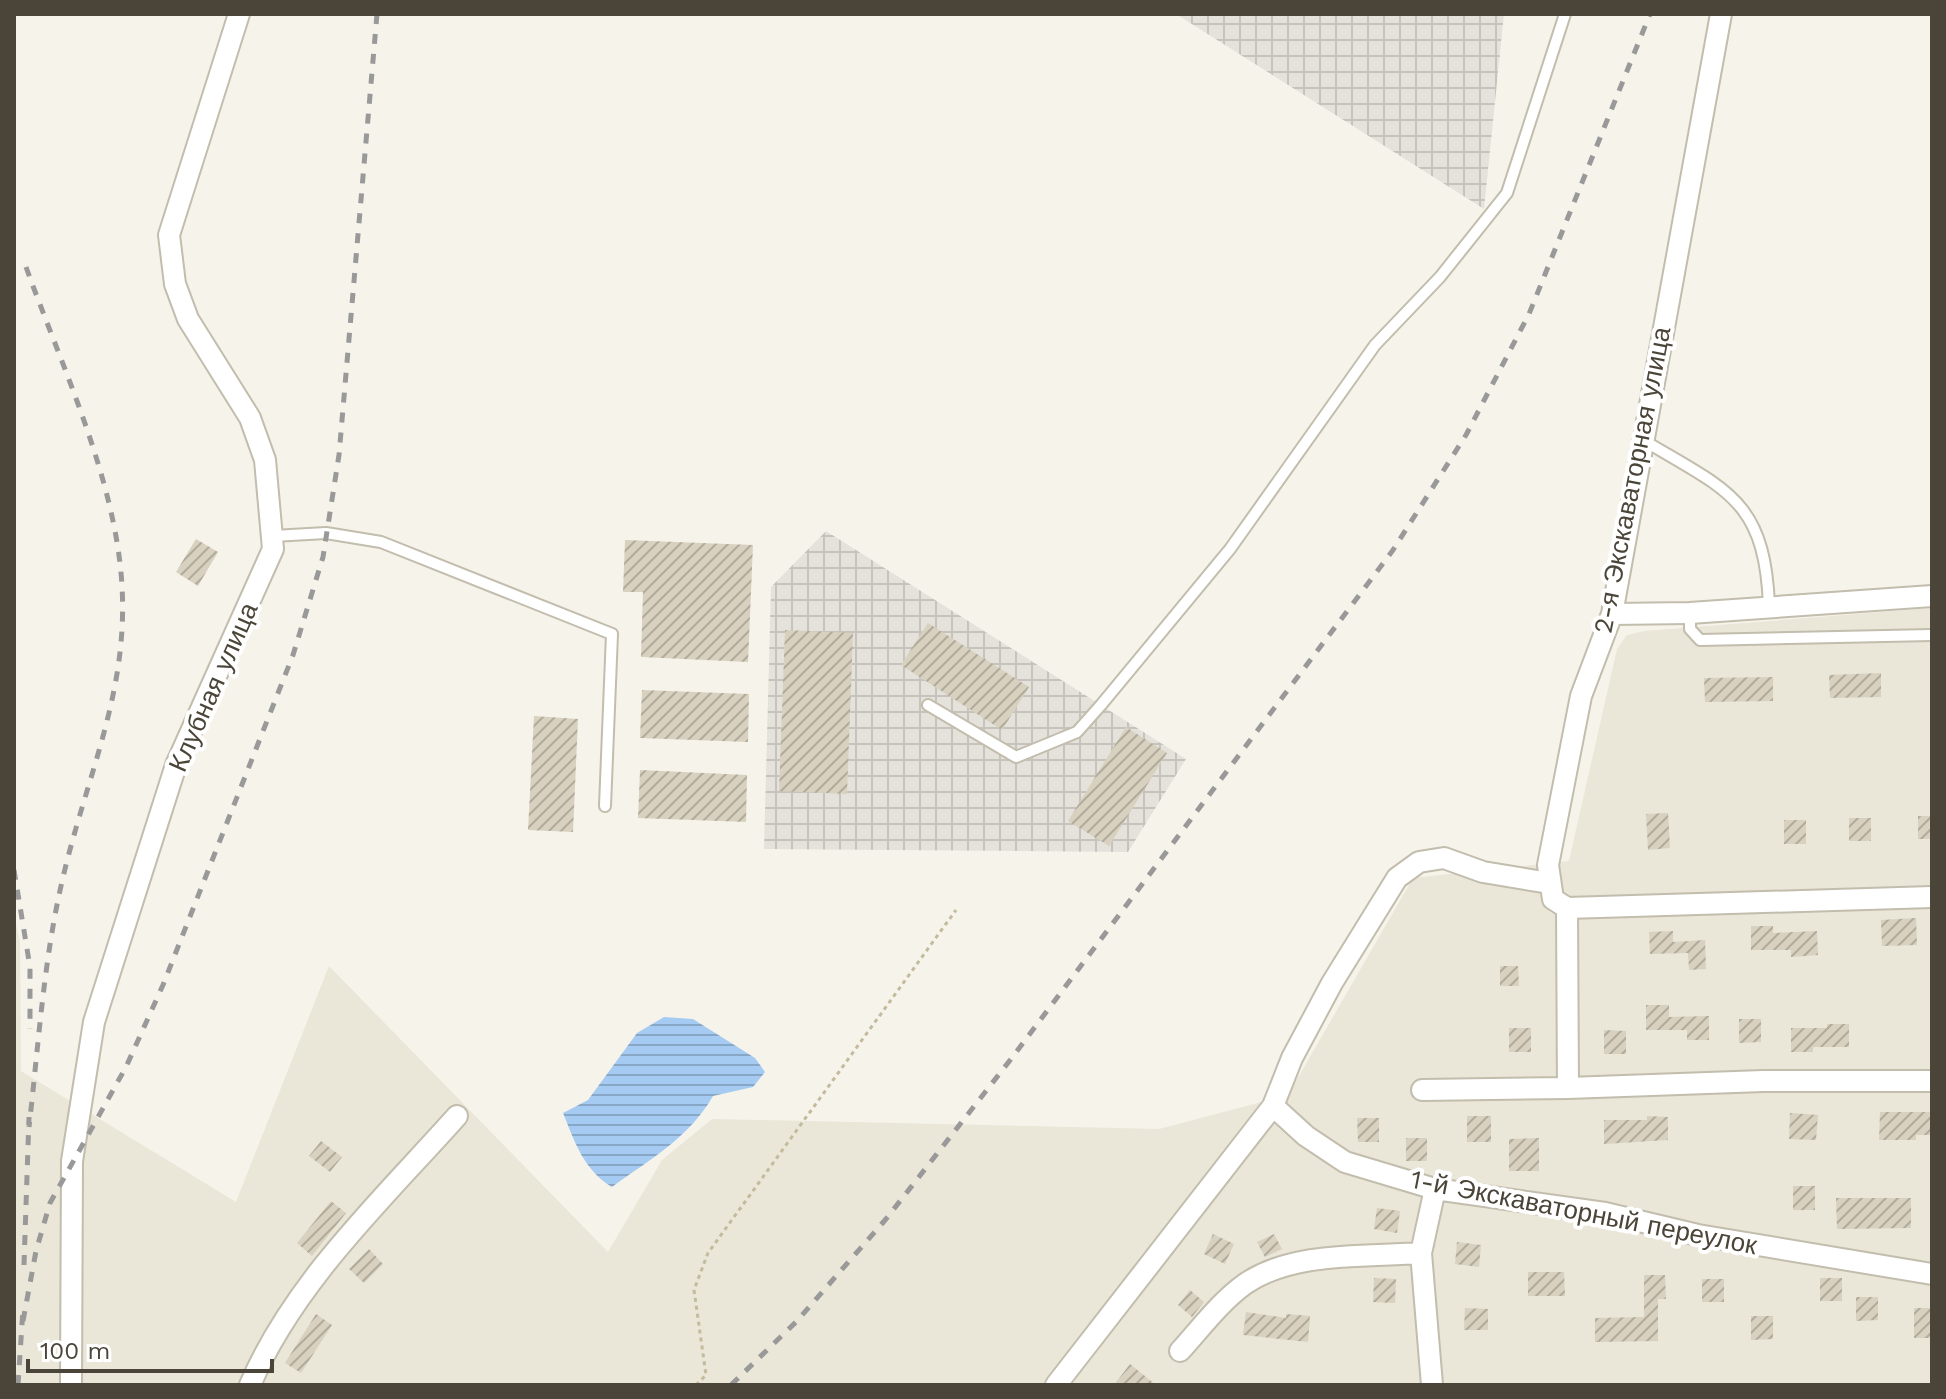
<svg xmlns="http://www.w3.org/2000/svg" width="1946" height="1399" viewBox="0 0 1946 1399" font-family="'Work Sans',sans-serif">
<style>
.residential{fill:#eae6d8}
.industrial{fill:url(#industrial-grid)}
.water{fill:url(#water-rules)}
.building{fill:url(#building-hatch)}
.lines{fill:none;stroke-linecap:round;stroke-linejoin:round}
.service-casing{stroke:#c2bdac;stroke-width:14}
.minor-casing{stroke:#c2bdac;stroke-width:24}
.path{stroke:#c4ba9d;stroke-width:3;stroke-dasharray:4 4;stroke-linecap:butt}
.service{stroke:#fff;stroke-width:10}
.minor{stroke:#fff;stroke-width:20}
.rail{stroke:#999;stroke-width:5;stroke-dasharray:10 10;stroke-linecap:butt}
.labels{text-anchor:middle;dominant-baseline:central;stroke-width:8;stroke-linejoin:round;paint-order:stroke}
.street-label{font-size:26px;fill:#4a4538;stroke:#fff}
</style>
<defs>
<pattern id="industrial-grid" width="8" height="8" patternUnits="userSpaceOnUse" patternTransform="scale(2)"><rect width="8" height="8" fill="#e5e2db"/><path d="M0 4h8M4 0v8" fill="none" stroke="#c6c3bd"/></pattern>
<pattern id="water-rules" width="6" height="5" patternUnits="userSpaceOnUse" patternTransform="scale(2)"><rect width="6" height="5" fill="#a5cbf3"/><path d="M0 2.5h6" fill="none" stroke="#88a7c6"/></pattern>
<pattern id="building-hatch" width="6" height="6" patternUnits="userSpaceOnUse" patternTransform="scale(2)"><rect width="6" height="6" fill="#d8d1bf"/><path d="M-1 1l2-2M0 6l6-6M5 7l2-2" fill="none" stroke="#b1ab9c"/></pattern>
</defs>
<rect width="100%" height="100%" fill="#f6f3ea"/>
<path class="residential" d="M1932 608V1385H14V915L20 941 21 1071 236 1202 329 966 608 1252 662 1160 712 1119 1159 1129 1288 1095 1413 878 1569 861 1617 649 1627 635 1644 631Z"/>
<path class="industrial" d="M1176 14H1504L1484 209Z
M826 531 1186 759 1128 852 764 849 771 587Z"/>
<path class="water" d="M664 1017 693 1019 755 1058 765 1072 753 1087 713 1096C689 1138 650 1159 612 1187 584 1170 575 1143 563 1113L588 1100 637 1033Z"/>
<path class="building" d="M196 539 218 552 198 586 176 572Z
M625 540 753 545 748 662 641 657 643 592H623Z
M928 623 1029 687 1002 730 901 665Z
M785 630 853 633 847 794 779 791Z
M1881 673V697L1830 698 1829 675Z
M1773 677V701L1705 702 1704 678Z
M642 690 749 694 748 742 640 738Z
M534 716 578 719 573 832 528 830Z
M1126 727 1167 753 1109 846 1068 821Z
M640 770 747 775 746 822 638 818Z
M1668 813 1670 848 1648 850 1646 814Z
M1918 816H1932V839H1918Z
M1849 818H1871V841H1849Z
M1784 820H1806V844H1784Z
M1916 918 1917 945 1882 946 1881 920Z
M1751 926H1773V933L1817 931 1818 955 1791 957V950H1751Z
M1673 931V942L1705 940 1706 969 1689 970 1688 953 1650 954 1649 932Z
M1500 966H1518L1519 986H1500Z
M1646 1005H1669V1017L1709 1016V1040H1687V1030H1646Z
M1739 1019H1761V1042L1739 1043Z
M1827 1024H1849V1047H1813V1052H1791V1028H1827Z
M1509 1028H1531V1052H1509Z
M1604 1030 1626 1031V1054H1604Z
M1880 1112H1932V1135H1916V1140H1879Z
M1790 1113 1818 1115 1816 1140 1789 1139Z
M1467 1116H1491V1142H1467Z
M1647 1116 1668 1117V1140L1604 1144V1120H1647Z
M1357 1118H1379V1142H1358Z
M1406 1138H1427V1161H1406Z
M1539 1138V1171H1509V1139Z
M321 1141 342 1157 330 1172 309 1156Z
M1793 1186H1815V1210H1793Z
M1836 1198H1911V1228L1837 1229Z
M331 1201 346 1213 312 1256 297 1243Z
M1377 1208 1400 1211 1397 1233 1374 1229Z
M1213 1234 1234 1244 1225 1264 1204 1254Z
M1274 1234 1282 1249 1265 1257 1257 1242Z
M1457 1242 1481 1245 1479 1267 1455 1264Z
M369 1249 383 1264 364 1283 349 1269Z
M1528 1272H1564L1565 1296H1528Z
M1644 1275H1665L1666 1299H1658V1341L1595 1342V1318L1644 1317Z
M1374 1278 1396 1279 1395 1303 1373 1302Z
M1820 1278H1842V1301H1820Z
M1702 1279H1724V1302H1702Z
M1190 1290 1204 1302 1192 1317 1178 1305Z
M1856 1297H1878V1320L1856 1321Z
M1465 1308 1488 1309V1330H1464Z
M1914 1308H1932V1338H1914Z
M1246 1312 1286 1318V1314L1310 1316 1308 1342 1243 1335Z
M316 1314 332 1325 301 1373 285 1363Z
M1751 1316H1773V1339L1751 1340Z
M1130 1364 1156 1385H1114Z"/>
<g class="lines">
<g class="service-casing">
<path id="service" d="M1643 440C1726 490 1765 499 1769 606
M273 536 326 533 381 542 612 634 605 806
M1690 613V629L1700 640 1932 635
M928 705 1016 757 1077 732 1101 705 1230 549 1375 345 1440 277 1507 193 1565 14"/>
</g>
<g class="minor-casing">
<path id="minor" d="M1721 14 1612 614 1581 696 1548 865 1553 899 1567 908 1932 897
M1612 614 1690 613 1932 596
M1568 1088 1763 1081H1932
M1422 1090 1568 1088 1567 908
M1273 1106 1292 1058 1332 983 1397 878 1419 862 1444 858 1483 872 1549 883
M1180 1351C1201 1328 1220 1302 1245 1284 1293 1251 1365 1257 1421 1253
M71 1385 72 1161 94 1022 176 765 273 549 265 460 250 418 188 319 175 284 169 235 239 14
M250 1385C294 1282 383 1199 457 1116
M1056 1385 1273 1106 1306 1136 1345 1162 1435 1189 1605 1213 1698 1235 1932 1274
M1432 1385 1421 1253 1435 1189"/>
</g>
<path class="path" d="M696 1385 706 1375 694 1290 708 1253 956 910"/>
<use href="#service" class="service"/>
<use href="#minor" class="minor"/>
<path class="rail" d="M26 267C62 367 116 480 122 586 128 690 89 771 65 869 44 953 39 1041 29 1127
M14 870 30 967V1029
M24 1265 29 1117
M23 1321 36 1251 50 1203 126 1067 163 985 293 655 323 557 339 455 377 14
M18 1385 23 1309
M731 1385 796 1322 886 1219 1011 1059 1393 550 1466 435 1529 314 1650 14"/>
</g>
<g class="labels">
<g class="street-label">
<text transform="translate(1632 480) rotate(-79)">2-я Экскаваторная улица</text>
<text transform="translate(213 687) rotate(-66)">Клубная улица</text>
<text transform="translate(1584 1212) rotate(11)">1-й Экскаваторный переулок</text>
</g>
</g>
<rect width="1946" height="1399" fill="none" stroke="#4a4538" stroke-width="32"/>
<path d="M28 1359v12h244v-12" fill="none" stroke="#4a4538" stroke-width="4"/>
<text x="40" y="1359" font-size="24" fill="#4a4538" stroke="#ffffff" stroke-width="6" paint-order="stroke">100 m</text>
</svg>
